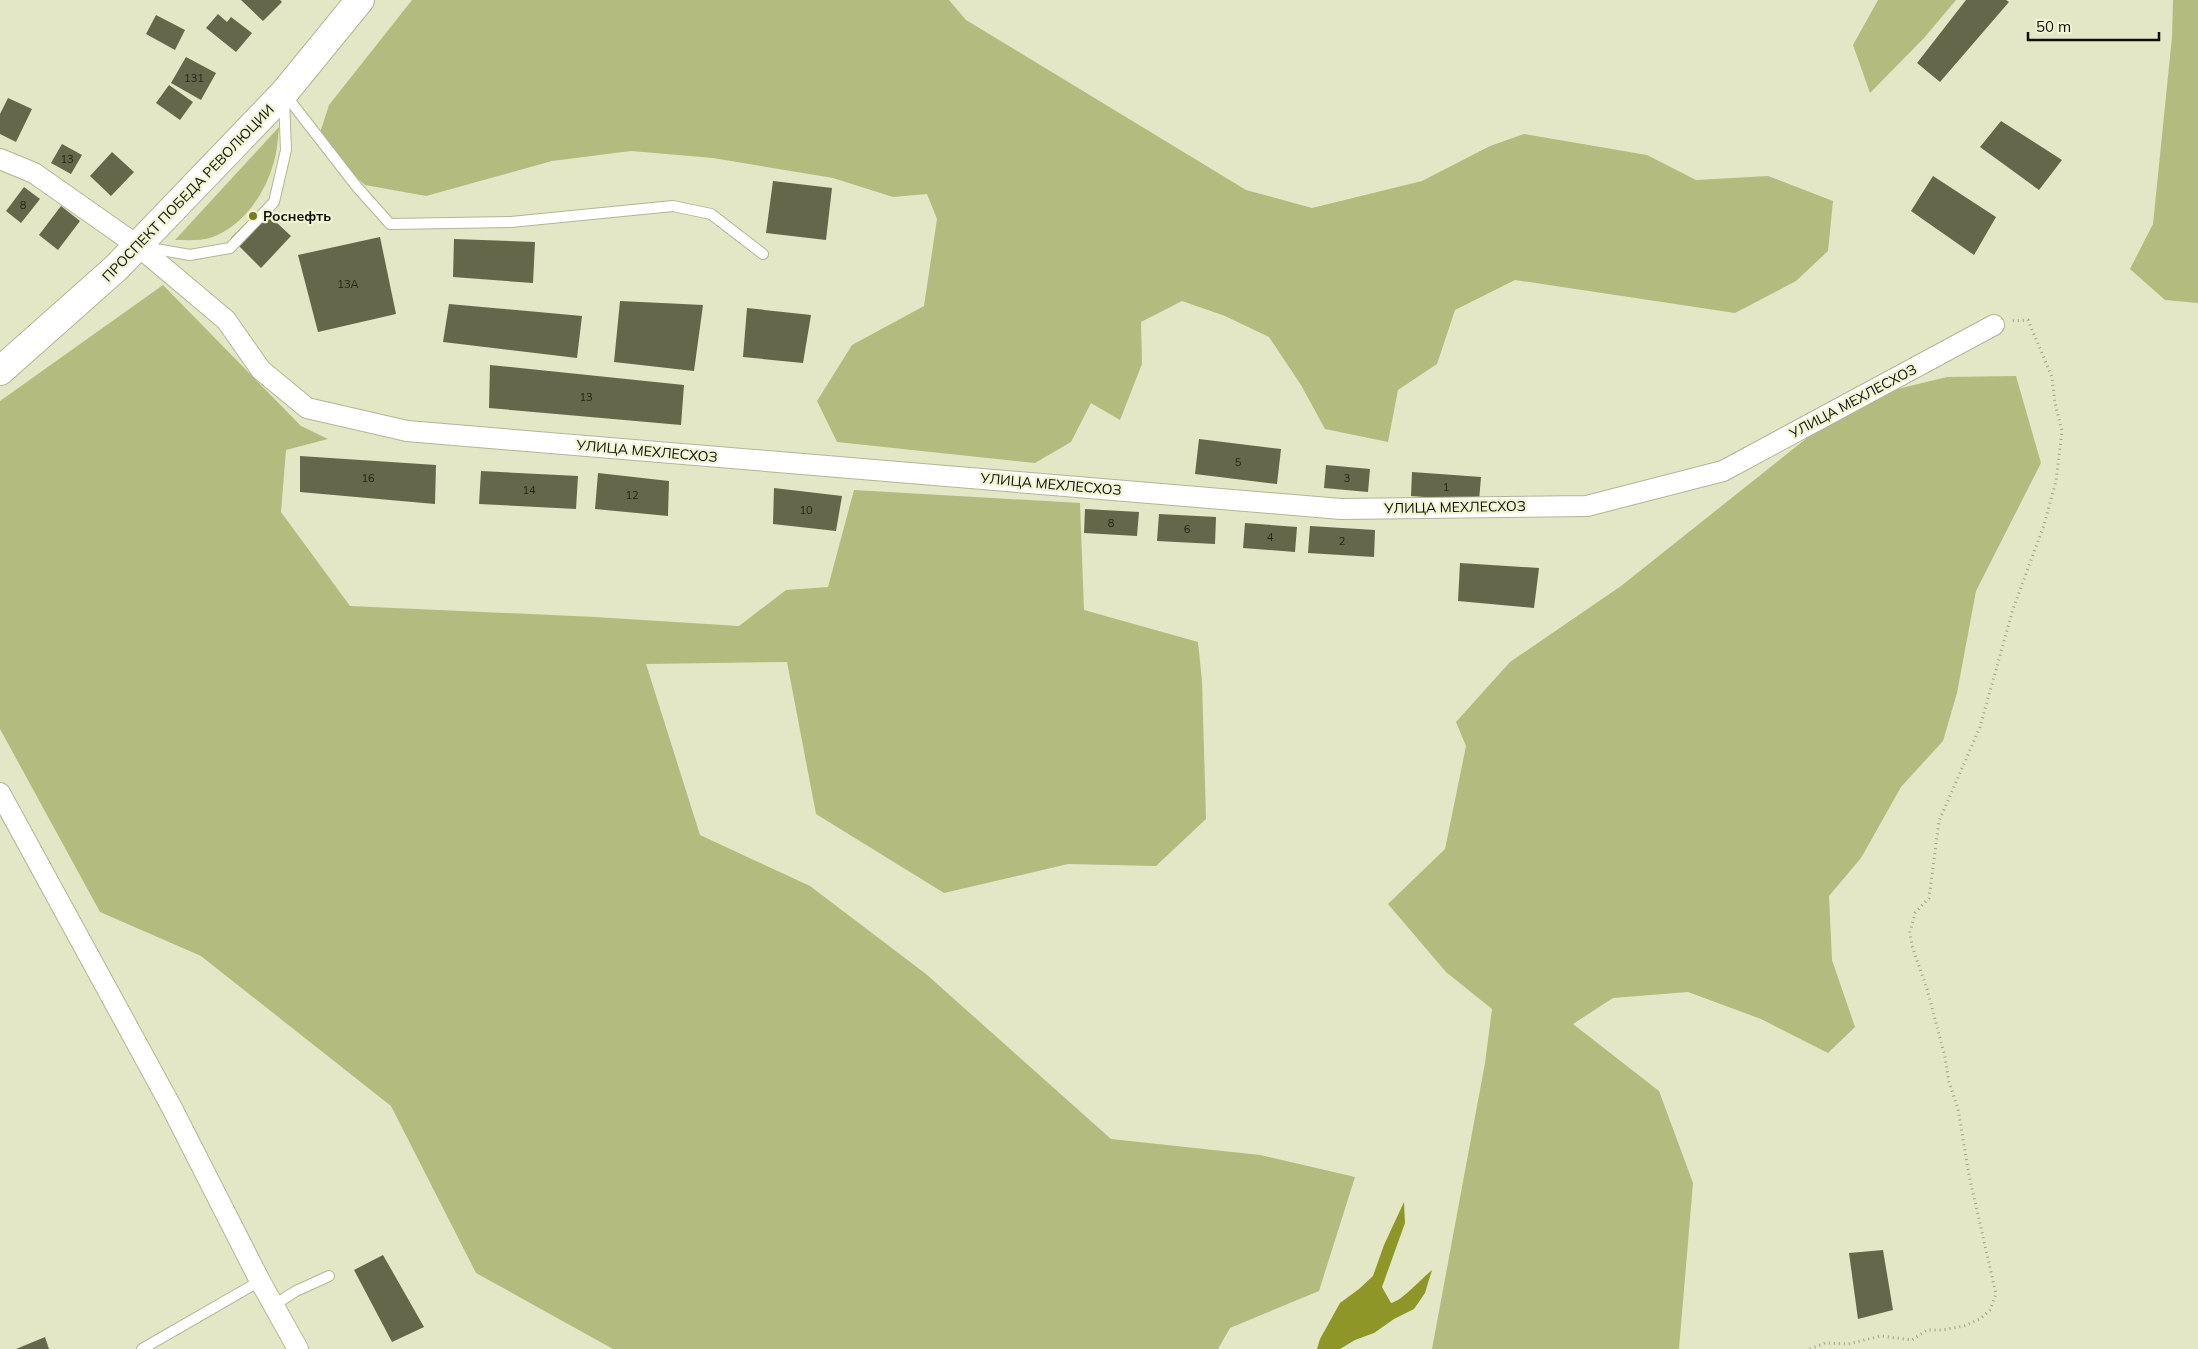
<svg xmlns="http://www.w3.org/2000/svg" width="2198" height="1349" viewBox="0 0 2198 1349" font-family="Mulish,sans-serif">
<style>
.green{fill:#b4bb7e}
.water{fill:#8f9628}
.building{fill:#646749}
.lines{fill:none;stroke-linecap:round;stroke-linejoin:round}
.lane-casing{stroke:#b2b696;stroke-width:12}
.street-casing{stroke:#b2b696;stroke-width:22}
.primary-casing{stroke:#b2b696;stroke-width:30}
.path{stroke:#9ea186;stroke-width:3;stroke-dasharray:1 4;stroke-linecap:butt}
.lane{stroke:#fff;stroke-width:10}
.street{stroke:#fff;stroke-width:20}
.primary{stroke:#fff;stroke-width:28}
.poi-dot{fill:#767c26;stroke:#f0f4d2;stroke-width:2}
.labels{text-anchor:middle;dominant-baseline:central;stroke-width:4.5;stroke-linejoin:round;paint-order:stroke}
.number-label{font-size:11px;fill:#242616}
.street-label{font-size:14px;fill:#0f1005;stroke:#f0f4d2}
.poi-label{font-size:14px;font-weight:bold;fill:#0f1005;stroke:#f0f4d2;text-anchor:start}
</style>
<rect width="100%" height="100%" fill="#e3e7c5"/>
<path class="green" d="M412 0H949L966 20 1246 190 1312 208 1422 181 1490 146 1524 134 1647 155 1696 180 1768 176 1833 201 1828 251 1796 281 1735 313 1515 280 1455 310 1437 364 1398 390 1388 442 1325 429 1301 385 1269 337 1225 316 1182 301 1141 322 1142 364 1120 420 1091 403 1071 442 1035 463 837 442 817 401 852 345 924 306 937 219 927 194 893 197 833 178 713 158 631 151 552 161 426 196 365 185 339 162 319 136 329 105Z
M1878 0H1956L1924 38 1870 93 1853 45Z
M2173 0H2198V303L2165 300 2130 269 2153 224 2172 37Z
M279 127C278 139 277 153 273 165 264 196 241 228 210 238 199 241 186 240 175 240Z
M163 285 301 426 328 439 286 450 281 512 350 606 595 617 739 626 786 590 828 587 854 490 1080 503 1084 610 1198 642 1202 681 1206 819 1156 866 1068 864 944 893 816 814 787 662 646 664 700 835 810 886 926 974 1111 1139 1260 1155 1355 1177 1319 1291 1230 1328 1218 1349H613L476 1273 391 1106 201 956 100 912 0 729V401Z
M2016 376 2041 463 1976 591 1957 693 1943 741 1901 787 1861 858 1829 896 1832 960 1855 1027 1828 1053 1761 1019 1688 992 1613 998 1573 1024 1659 1091 1693 1183 1679 1349H1432L1485 1063 1492 1009 1446 972 1388 904 1445 849 1466 746 1456 722 1510 662 1621 586 1856 399 1947 377Z"/>
<path class="water" d="M1404 1202 1405 1223 1382 1287 1391 1303C1402 1301 1422 1278 1432 1270L1425 1293 1414 1309 1394 1319 1374 1333 1355 1340 1340 1349H1317L1320 1339 1340 1303 1359 1289 1373 1276 1384 1245Z"/>
<path class="building" d="M241 0H280L282 2 263 21Z
M1966 0H2006L2009 2 1940 82 1917 63Z
M218 14 227 22 231 17 252 33 236 52 206 28Z
M156 15 185 30 175 50 146 34Z
M186 57 216 73 201 100 171 83Z
M169 85 193 102 180 120 156 103Z
M8 98 32 109 16 142 0 134V114Z
M2001 121 2062 160 2039 190 1980 147Z
M62 144 82 155 71 174 51 163Z
M112 152 134 172 111 196 90 176Z
M1933 176 1996 217 1974 255 1911 211Z
M773 181 832 188 826 240 766 233Z
M24 187 40 199 21 223 6 211Z
M61 206 80 221 58 250 39 235Z
M261 208 291 236 261 268 231 238Z
M380 237 396 314 318 332 298 255Z
M454 239 535 242 533 283 453 277Z
M620 301 703 305 694 371 614 362Z
M449 304 582 316 577 358 443 342Z
M747 308 811 315 803 363 743 357Z
M490 365 684 385 681 425 489 408Z
M1199 439 1281 449 1277 484 1195 474Z
M300 456 436 465 435 504 300 492Z
M1326 465 1370 469 1368 492 1324 488Z
M481 471 578 476 576 509 479 504Z
M1412 472 1481 477 1479 501 1411 496Z
M598 473 669 481 668 516 595 509Z
M774 488 842 496 836 531 773 524Z
M1085 509 1139 512 1137 536 1084 533Z
M1159 514 1216 517 1215 544 1157 541Z
M1245 523 1297 527 1295 552 1243 548Z
M1310 526 1375 530 1374 557 1308 553Z
M1460 563 1539 568 1534 608 1458 601Z
M1883 1250 1893 1310 1858 1319 1849 1253Z
M383 1255 424 1327 392 1342 354 1270Z
M45 1337 49 1349H16Z"/>
<g class="lines">
<g class="lane-casing">
<path id="lane" d="M284 93 357 187 390 224 511 222 673 206 711 214 763 254
M144 247 190 255 230 248 274 202 286 150 284 99
M274 1305 296 1291 329 1276
M142 1349 260 1281"/>
</g>
<g class="street-casing">
<path id="street" d="M0 159 34 173 138 246 226 320 261 370 307 408 407 431 1341 509 1587 506 1723 471 1994 325
M0 793 172 1108 260 1281 298 1349"/>
</g>
<g class="primary-casing">
<path id="primary" d="M0 371 116 268 284 93 360 0"/>
</g>
<path class="path" d="M1810 1349 1825 1343 1848 1344 1881 1336 1912 1340 1927 1330H1942L1964 1326 1980 1319 1990 1310 1996 1294 1969 1175 1958 1109 1949 1082 1945 1057 1927 989 1912 946 1910 932 1915 913 1929 898 1939 821 1980 727 2013 609 2044 525 2056 481 2062 431 2055 403 2052 377 2028 320 2010 321"/>
<use href="#lane" class="lane"/>
<use href="#street" class="street"/>
<use href="#primary" class="primary"/>
</g>
<circle class="poi-dot" cx="253" cy="216" r="5"/>
<g class="labels">
<g class="number-label">
<text x="194" y="78">131</text>
<text x="67" y="159">13</text>
<text x="23" y="205">8</text>
<text x="348" y="284">13А</text>
<text x="586" y="397">13</text>
<text x="1238" y="462">5</text>
<text x="368" y="478">16</text>
<text x="1347" y="478">3</text>
<text x="1446" y="487">1</text>
<text x="529" y="490">14</text>
<text x="632" y="495">12</text>
<text x="806" y="510">10</text>
<text x="1111" y="523">8</text>
<text x="1187" y="529">6</text>
<text x="1270" y="537">4</text>
<text x="1342" y="541">2</text>
</g>
<g class="street-label">
<text transform="translate(188 193) rotate(-46)">ПРОСПЕКТ ПОБЕДА РЕВОЛЮЦИИ</text>
<text transform="translate(1853 401) rotate(-28)">УЛИЦА МЕХЛЕСХОЗ</text>
<text transform="translate(647 451) rotate(5)">УЛИЦА МЕХЛЕСХОЗ</text>
<text transform="translate(1051 484) rotate(5)">УЛИЦА МЕХЛЕСХОЗ</text>
<text transform="translate(1455 507) rotate(-1)">УЛИЦА МЕХЛЕСХОЗ</text>
</g>
<g class="poi-label">
<text x="263" y="216">Роснефть</text>
</g>
</g>
<path d="M2028 32v8h131v-8" fill="none" stroke="#0f1005" stroke-width="2.5"/>
<text x="2036" y="32" font-size="15" fill="#0f1005" stroke="#f0f4d2" stroke-width="4" paint-order="stroke">50 m</text>
</svg>
